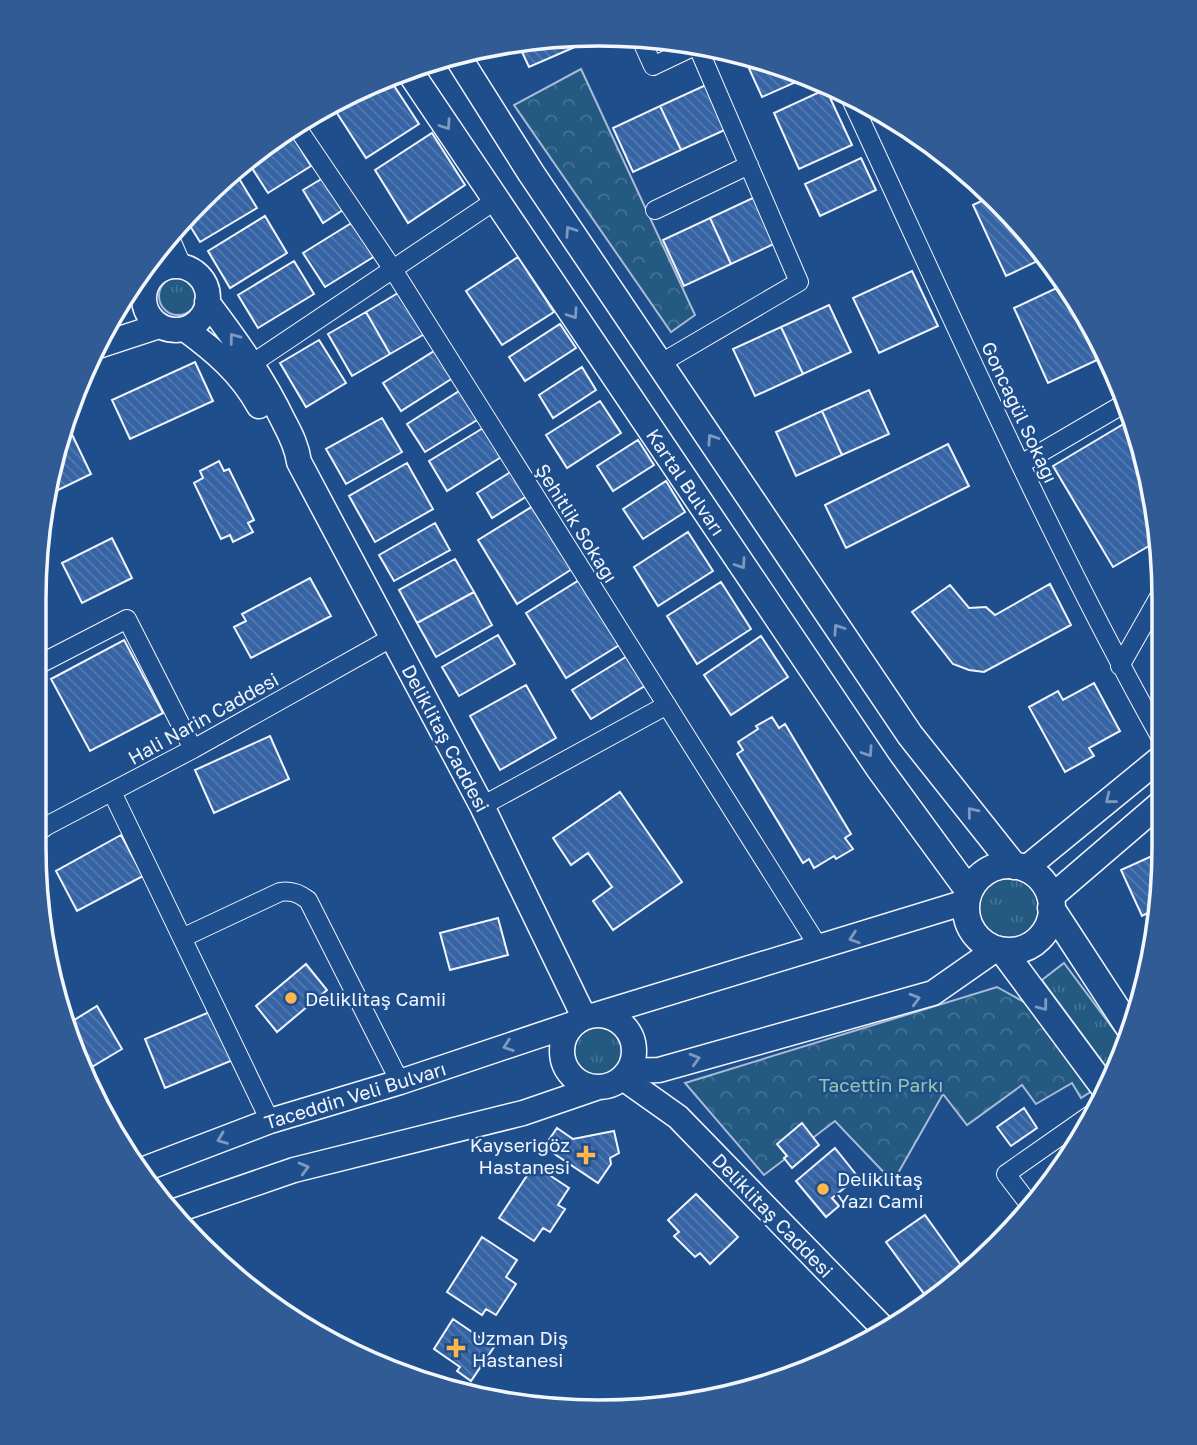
<svg xmlns="http://www.w3.org/2000/svg" width="1197" height="1445" viewBox="0 0 1197 1445" font-family="'Golos Text',sans-serif">
<style>
.grass{fill:url(#grass-tufts);stroke:#a8bbd7;stroke-width:2}
.park{fill:url(#park-crowns);stroke:#a8bbd7;stroke-width:2}
.building{fill:url(#building-back-hatch);stroke:#f2f6ff;stroke-width:2}
.lines{fill:none;stroke-linecap:round;stroke-linejoin:round}
.street-casing{stroke:#f2f6ff;stroke-width:20}
.secondary-casing{stroke:#f2f6ff;stroke-width:27}
.primary-casing{stroke:#f2f6ff;stroke-width:29}
.street{stroke:#1f4e8c;stroke-width:18}
.secondary{stroke:#1f4e8c;stroke-width:24}
.primary{stroke:#1f4e8c;stroke-width:26}
.oneway{stroke:#7e9ac0}
.poi-dot{fill:#ffb74d;stroke:#1f4e8c;stroke-width:2.5}
.labels{text-anchor:middle;dominant-baseline:central;stroke-width:5;stroke-linejoin:round;paint-order:stroke}
.street-label{font-size:19px;fill:#f2f6ff;stroke:#1f4e8c}
.poi-label{font-size:19px;fill:#f2f6ff;stroke:#1f4e8c;text-anchor:start}
.park-label{font-size:19px;fill:#97c8a6;stroke:#1f4e8c}
.rim{fill:none;stroke:#f2f6ff;stroke-width:3.5}
</style>
<defs>
<pattern id="grass-tufts" width="24" height="20" patternUnits="userSpaceOnUse" patternTransform="scale(1.75)"><rect width="24" height="20" fill="#245a82"/><path d="M3 7l-1-3M5 7V3M7 7l1-3M15 17l-1-3M17 17v-4M19 17l1-3" fill="none" stroke="#447295"/></pattern>
<pattern id="park-crowns" width="20" height="18" patternUnits="userSpaceOnUse" patternTransform="scale(1.75)"><rect width="20" height="18" fill="#245a82"/><path d="M2 6a3 3 0 1 1 6 0M12 15a3 3 0 1 1 6 0" fill="none" stroke="#447295"/></pattern>
<pattern id="building-back-hatch" width="6" height="6" patternUnits="userSpaceOnUse" patternTransform="scale(1.75)"><rect width="6" height="6" fill="#3563a3"/><path d="M-1 5l2 2M0 0l6 6M5-1l2 2" fill="none" stroke="#537ab1"/></pattern>
</defs>
<rect width="100%" height="100%" fill="#1f4e8c"/>
<path class="grass" d="M159 296a19 19 0 1 1 38 0a19 19 0 1 1-38 0Z
M979 908a30 30 0 1 1 60 0a30 30 0 1 1-60 0Z
M1064 963 1126 1046 1112 1075 1042 980Z
M574 1051a24 24 0 1 1 48 0a24 24 0 1 1-48 0Z"/>
<path class="park" d="M581 69 695 315 671 332 514 105Z
M997 987 1024 1002 1098 1087 1081 1098 1072 1083 1036 1104 1022 1085 967 1125 943 1094 893 1182 835 1121 764 1175 685 1083Z"/>
<path class="building" d="M598 33 605 34 575 47 570 36Z
M570 36 575 47 529 67 517 41Z
M758 59 812 75 762 97 747 64Z
M387 75 419 124 366 158 331 104Z
M708 84 729 128 681 150 660 106Z
M826 89 852 145 799 169 774 113Z
M660 106 681 150 633 172 613 128Z
M432 133 465 185 408 223 375 170Z
M292 135 311 166 268 193 248 162Z
M861 158 876 190 820 216 805 184Z
M235 172 257 208 200 242 184 216 199 199Z
M323 178 343 210 323 223 303 190Z
M994 195 1046 257 1006 276 973 205Z
M757 196 778 242 731 264 710 218Z
M265 216 287 253 230 288 208 251Z
M710 218 731 264 684 286 663 240Z
M353 222 375 256 325 287 303 253Z
M518 257 554 312 502 345 466 291Z
M294 261 314 294 258 328 238 295Z
M912 271 938 326 879 353 853 298Z
M1063 285 1097 360 1048 383 1014 308Z
M403 290 428 332 390 354 366 312Z
M829 305 851 352 803 374 781 327Z
M366 312 390 354 352 376 328 334Z
M560 324 576 348 525 381 509 357Z
M781 327 803 374 755 396 733 349Z
M319 340 346 383 306 407 280 363Z
M439 348 456 376 401 411 383 383Z
M195 362 213 401 130 439 112 400Z
M582 367 596 390 553 418 539 395Z
M464 388 482 417 425 452 407 424Z
M869 390 889 434 842 455 822 411Z
M600 401 621 433 567 468 546 435Z
M822 411 842 455 796 476 776 432Z
M382 418 402 452 346 484 326 449Z
M1132 419 1153 488 1157 530 1148 535 1154 543 1113 567 1053 466Z
M67 424 91 474 50 494Z
M488 425 506 454 447 491 429 461Z
M638 440 654 465 613 491 597 466Z
M948 444 969 486 846 548 825 505Z
M219 461 224 471 229 469 254 520 248 523 253 532 233 542 230 535 221 539 194 483 203 478 200 471Z
M407 463 433 509 375 542 349 496Z
M517 468 532 493 492 518 477 493Z
M666 481 685 512 643 539 623 509Z
M533 506 572 569 517 604 478 540Z
M435 523 450 550 394 581 379 555Z
M688 532 713 571 658 606 634 567Z
M112 538 132 578 82 603 62 563Z
M455 559 474 592 417 623 399 590Z
M310 578 331 616 251 658 234 627 246 621 242 614Z
M581 579 621 644 566 678 526 613Z
M721 582 751 629 697 664 667 616Z
M1050 584 1071 625 984 672 969 670 953 664 912 612 950 585 969 608 986 607 995 615Z
M474 592 492 625 436 657 417 623Z
M498 635 515 664 459 696 442 667Z
M761 636 788 677 731 715 704 675Z
M124 640 163 713 90 751 51 679Z
M629 655 648 684 591 719 572 690Z
M1094 683 1120 731 1089 748 1094 756 1065 772 1029 707 1058 691 1063 700Z
M526 685 556 738 500 770 470 716Z
M772 717 779 728 785 724 851 834 845 838 853 849 836 859 834 856 814 868 809 859 803 863 737 754 743 750 738 742 758 729 756 726Z
M270 736 289 779 214 813 195 770Z
M620 792 682 882 613 930 593 901 612 887 588 853 571 865 553 838Z
M121 835 143 876 77 911 56 871Z
M1163 851V884L1158 908 1142 916 1121 870Z
M498 918 508 955 450 970 440 933Z
M306 964 327 990 277 1032 256 1006Z
M97 1006 122 1049 85 1071 66 1025Z
M212 1011 233 1060 165 1088 145 1039Z
M1024 1108 1037 1128 1011 1146 997 1127Z
M802 1123 819 1145 792 1168 784 1158 787 1156 777 1144Z
M557 1128 573 1139 614 1131 619 1153 610 1158 611 1164 598 1183 544 1147Z
M1081 1139 1065 1161 1060 1153Z
M835 1148 858 1177 832 1198 839 1206 826 1217 796 1181Z
M534 1165 569 1188 558 1205 565 1209 550 1232 543 1228 534 1241 499 1218Z
M696 1194 738 1237 710 1264 700 1253 695 1257 674 1236 679 1232 668 1220Z
M925 1215 965 1271 930 1302 886 1242Z
M482 1237 517 1260 506 1277 516 1284 496 1315 486 1309 482 1315 447 1292Z
M453 1319 494 1347 471 1381 457 1371 460 1367 434 1349Z"/>
<g class="lines">
<g class="street-casing">
<path id="street" d="M640 37 653 66 697 45 799 282 661 363
M849 95C950 312 1046 533 1163 742
M294 123 392 268 820 949
M655 210 749 165
M169 235 183 268
M146 263 151 278
M253 363 496 200
M1021 464 1127 402
M1120 666 1163 590
M34 667 127 619 193 749
M112 792 270 1121
M482 806 667 705
M33 809 44 828
M33 833 193 749 393 637
M182 938 280 892C291 890 299 893 308 900L400 1082
M1032 1208 1006 1174 1096 1111"/>
</g>
<g class="secondary-casing">
<path id="secondary" d="M144 298a32 32 0 1 1 64 0a32 32 0 1 1-64 0Z
M207 302C236 340 263 378 284 422 291 435 297 447 299 462L482 806 584 1017
M185 329C215 351 241 373 259 406
M95 347 159 326
M1025 869 1163 756
M1050 898 1163 801
M599 1014 966 902
M562 1051a36 36 0 1 1 72 0a36 36 0 1 1-72 0Z
M629 1071 659 1070 933 993 996 949
M623 1078 678 1117 886 1331
M139 1171 270 1121 400 1082 573 1024
M169 1213 294 1170 523 1113 596 1088"/>
</g>
<g class="primary-casing">
<path id="primary" d="M456 54 531 173 910 735 1014 866
M408 69 879 768 969 891
M966 908a43 43 0 1 1 86 0a43 43 0 1 1-86 0Z
M1051 908 1132 1032
M1003 951 1106 1090"/>
</g>
<use href="#street" class="street"/>
<use href="#secondary" class="secondary"/>
<use href="#primary" class="primary"/>
</g>
<defs><path id="oneway-chevron" d="M-2-3.5L2.5 0L-2 3.5" fill="none" stroke-width="1.6" stroke-linecap="round" stroke-linejoin="round" transform="scale(1.75)"/></defs>
<g class="oneway">
<use href="#oneway-chevron" transform="translate(446 125) rotate(56)"/>
<use href="#oneway-chevron" transform="translate(570 231) rotate(-124)"/>
<use href="#oneway-chevron" transform="translate(573 314) rotate(56)"/>
<use href="#oneway-chevron" transform="translate(234 338) rotate(-127)"/>
<use href="#oneway-chevron" transform="translate(712 439) rotate(-124)"/>
<use href="#oneway-chevron" transform="translate(741 564) rotate(56)"/>
<use href="#oneway-chevron" transform="translate(838 629) rotate(-124)"/>
<use href="#oneway-chevron" transform="translate(868 752) rotate(56)"/>
<use href="#oneway-chevron" transform="translate(1110 799) rotate(141)"/>
<use href="#oneway-chevron" transform="translate(972 812) rotate(-129)"/>
<use href="#oneway-chevron" transform="translate(854 938) rotate(162)"/>
<use href="#oneway-chevron" transform="translate(915 999) rotate(-16)"/>
<use href="#oneway-chevron" transform="translate(1043 1006) rotate(53)"/>
<use href="#oneway-chevron" transform="translate(508 1046) rotate(161)"/>
<use href="#oneway-chevron" transform="translate(695 1059) rotate(-16)"/>
<use href="#oneway-chevron" transform="translate(222 1139) rotate(159)"/>
<use href="#oneway-chevron" transform="translate(304 1168) rotate(-15)"/>
</g>
<g class="poi-dot">
<circle cx="291" cy="998" r="7"/>
<path d="M582.5 1144.5h7v7h7v7h-7v7h-7v-7h-7v-7h7z"/>
<circle cx="823" cy="1189" r="7"/>
<path d="M452.5 1337.5h7v7h7v7h-7v7h-7v-7h-7v-7h7z"/>
</g>
<g class="labels">
<g class="street-label">
<text transform="translate(1020 412) rotate(65)">Goncagül Sokağı</text>
<text transform="translate(686 482) rotate(56)">Kartal Bulvarı</text>
<text transform="translate(577 523) rotate(58)">Şehitlik Sokağı</text>
<text transform="translate(203 718) rotate(-29)">Hali Narin Caddesi</text>
<text transform="translate(446 738) rotate(62)">Deliklitaş Caddesi</text>
<text transform="translate(355 1095) rotate(-17)">Taceddin Veli Bulvarı</text>
<text transform="translate(773 1215) rotate(46)">Deliklitaş Caddesi</text>
</g>
<g class="poi-label">
<text x="305" y="998">Deliklitaş Camii</text>
<text x="570" y="1144" text-anchor="end">Kayserigöz<tspan x="570" dy="22">Hastanesi</tspan></text>
<text x="837" y="1178">Deliklitaş<tspan x="837" dy="22">Yazı Cami</tspan></text>
<text x="472" y="1337">Uzman Diş<tspan x="472" dy="22">Hastanesi</tspan></text>
</g>
<g class="park-label">
<text x="881" y="1084">Tacettin Parkı</text>
</g>
</g>
<path d="M0 0H1197V1445H0ZM599 46H599A553 553 0 0 1 1152 599V847A553 553 0 0 1 599 1400H599A553 553 0 0 1 46 847V599A553 553 0 0 1 599 46Z" fill="#305b95" fill-rule="evenodd"/>
<path class="rim" d="M599 46H599A553 553 0 0 1 1152 599V847A553 553 0 0 1 599 1400H599A553 553 0 0 1 46 847V599A553 553 0 0 1 599 46Z"/>
</svg>
